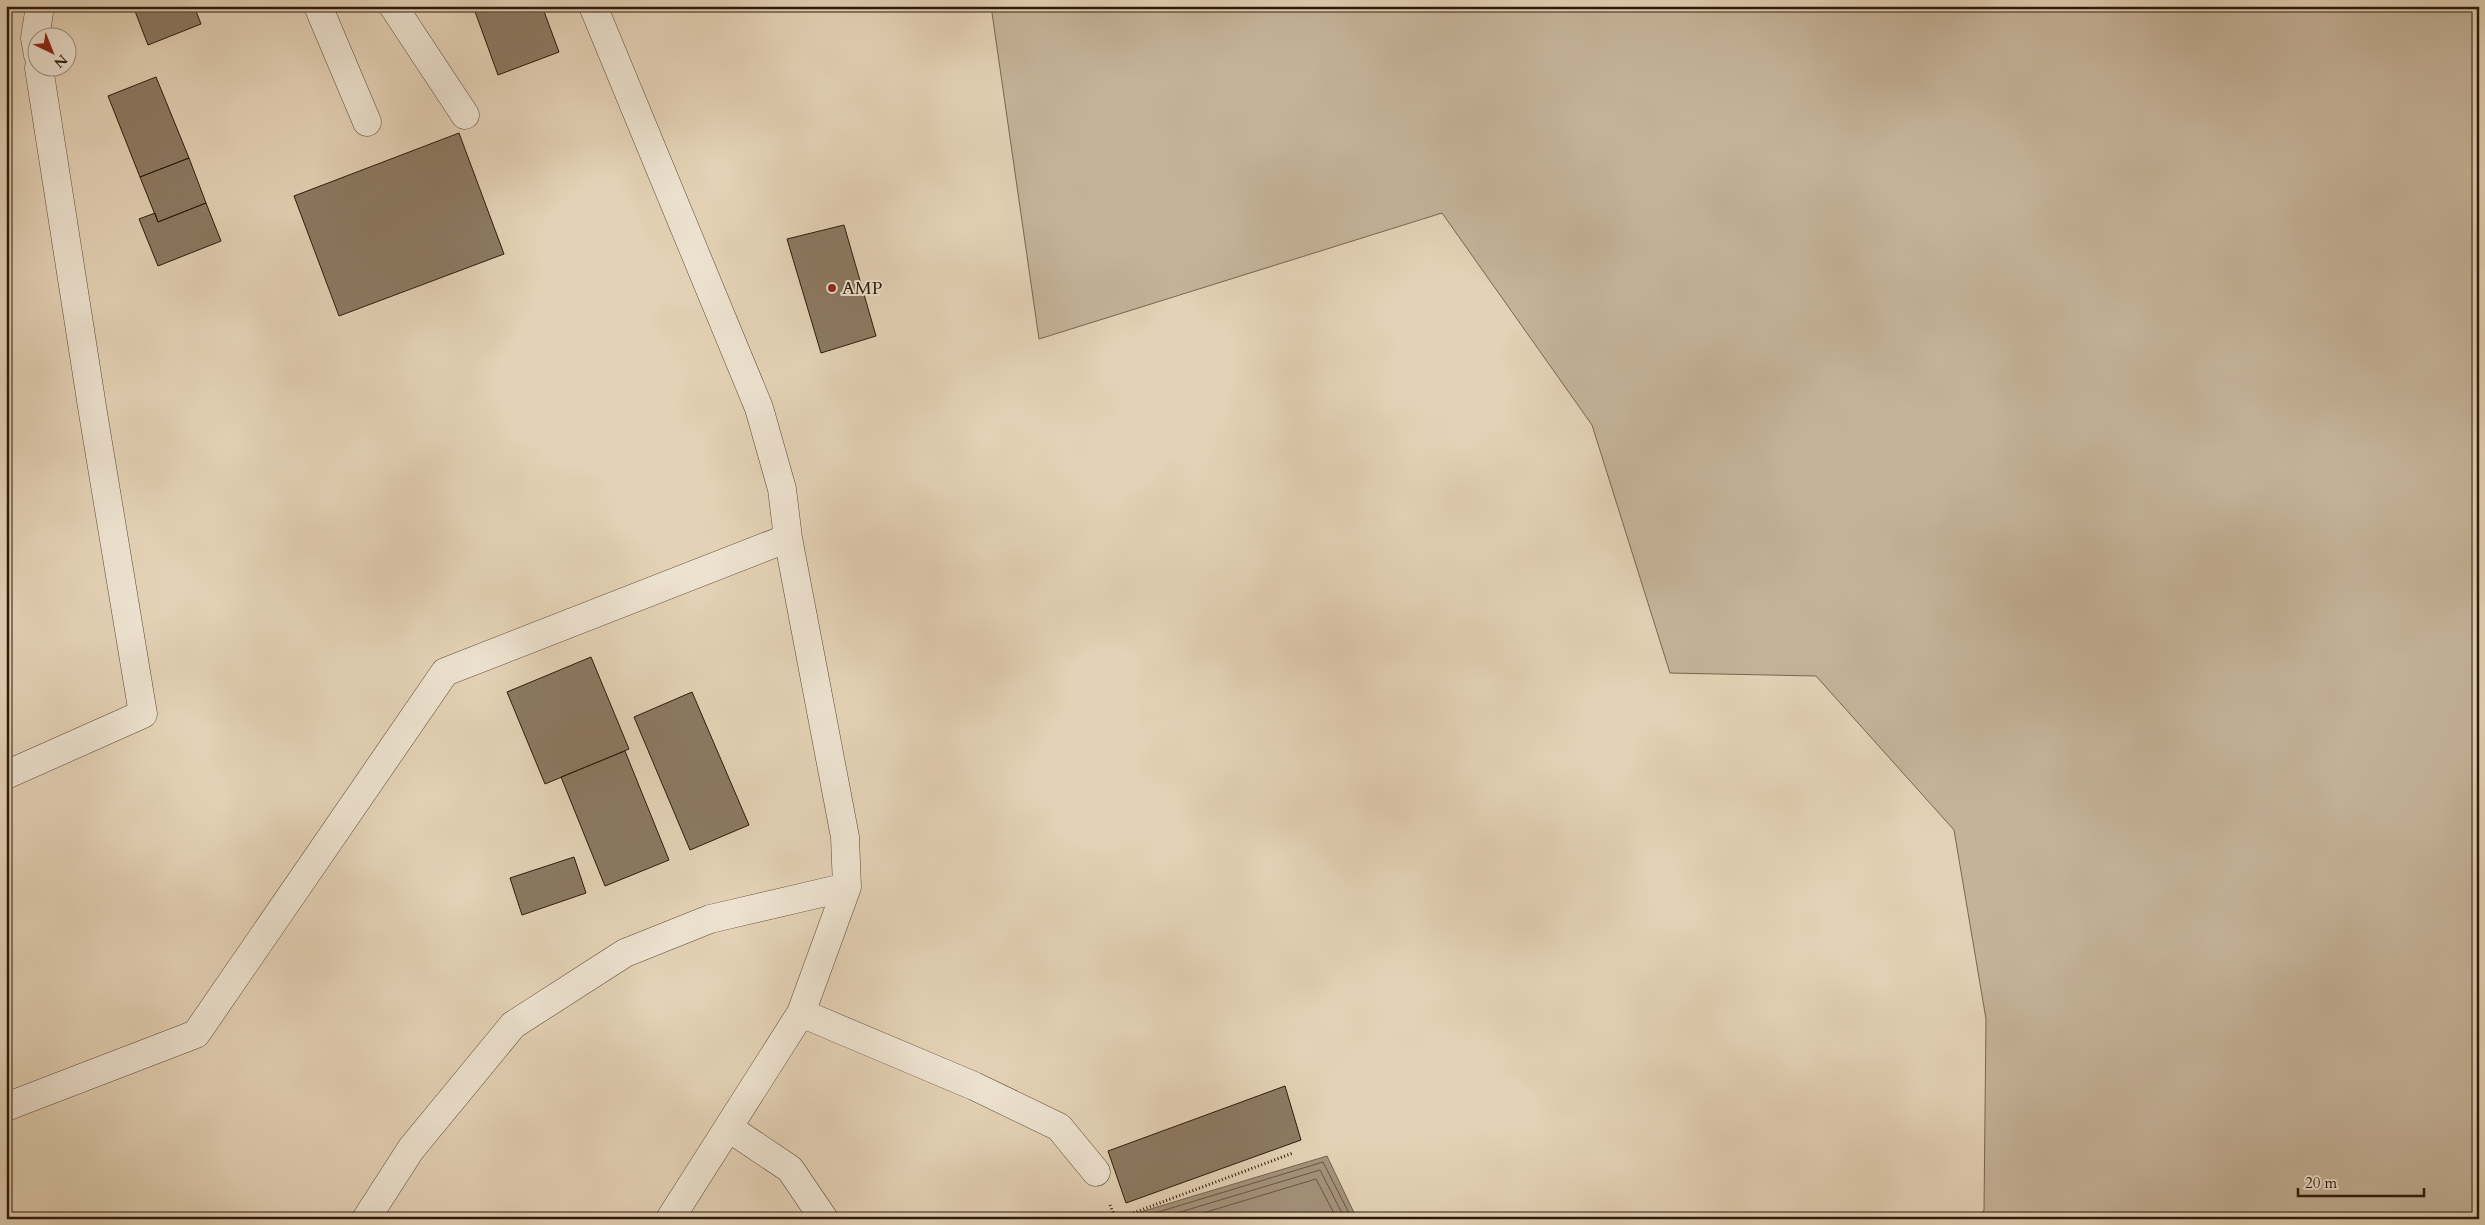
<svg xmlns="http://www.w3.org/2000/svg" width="2485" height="1225" viewBox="0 0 2485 1225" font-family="Cardo,serif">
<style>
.green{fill:#c5b399;stroke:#786652}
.water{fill:#a5937c;stroke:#75634e}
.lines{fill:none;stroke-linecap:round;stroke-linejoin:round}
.shore{stroke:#685643;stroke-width:1}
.building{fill:#8c7a63;stroke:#2c1a0a}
.minor-casing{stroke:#5a4835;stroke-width:29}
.path{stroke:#2c1a0a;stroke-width:3;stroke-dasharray:1 2.5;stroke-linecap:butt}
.minor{stroke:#ede2d0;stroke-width:28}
.poi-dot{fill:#8f2418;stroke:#ede2d0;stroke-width:2}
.labels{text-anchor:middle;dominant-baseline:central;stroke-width:4;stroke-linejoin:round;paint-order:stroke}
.poi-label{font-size:18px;fill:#2c1a0a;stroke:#ede2d0;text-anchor:start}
</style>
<rect width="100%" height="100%" fill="#e4d2b6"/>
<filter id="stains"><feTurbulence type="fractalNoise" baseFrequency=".004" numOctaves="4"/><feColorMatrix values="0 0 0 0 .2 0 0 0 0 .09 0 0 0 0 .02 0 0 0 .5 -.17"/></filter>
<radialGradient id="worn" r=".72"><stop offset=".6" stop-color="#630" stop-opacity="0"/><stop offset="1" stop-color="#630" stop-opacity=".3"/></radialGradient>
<path class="green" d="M991 6H2479V1219H1978L1984 1210 1986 1019 1954 830 1816 676 1670 673 1592 425 1442 213 1039 339Z"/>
<path class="water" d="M1327 1156 1357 1219H1138L1137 1213Z"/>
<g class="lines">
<path class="shore" d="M1143 1219 1145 1216 1323 1162 1352 1219
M1157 1219 1320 1170 1345 1219
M1183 1219 1316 1179 1337 1219"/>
</g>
<path class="building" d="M133 6H194L201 24 148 45Z
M473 6H542L559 52 498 75Z
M156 77 189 158 140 177 108 96Z
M459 133 504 254 339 316 294 196Z
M189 158 206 203 158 222 140 177Z
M206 203 221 241 158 266 139 219 155 213 158 222Z
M844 225 876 336 821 353 787 239Z
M591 657 629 749 545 784 507 692Z
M692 692 749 825 690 850 634 717Z
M625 751 669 860 605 886 561 777Z
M574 857 586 893 522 915 510 878Z
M1285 1086 1301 1140 1126 1203 1108 1151Z"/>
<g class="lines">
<g class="minor-casing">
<path id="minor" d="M318 6 367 122
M393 6 465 115
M593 6 759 408 782 489 788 538 845 837 847 887 801 1013 670 1219
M38 55 35 38 40 6
M6 775 143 714 93 413 39 68
M801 1013 974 1086 1059 1127 1096 1172
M6 1107 196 1034 445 672 788 538
M729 1128 790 1169 824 1219
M366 1219 411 1149 513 1025 625 953 710 919 847 887"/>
</g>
<path class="path" d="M1110 1205 1116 1219
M1117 1219 1293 1153"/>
<use href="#minor" class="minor"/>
</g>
<circle class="poi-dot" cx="832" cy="288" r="5"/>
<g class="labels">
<g class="poi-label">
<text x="842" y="288">AMP</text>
</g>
</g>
<rect width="2485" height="1225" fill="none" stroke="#e4d2b6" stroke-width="25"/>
<rect x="8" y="8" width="2470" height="1210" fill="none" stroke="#2c1a0a" stroke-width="2.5"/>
<rect x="12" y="12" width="2460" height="1200" fill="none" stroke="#2c1a0a"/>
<g transform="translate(52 52) rotate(137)"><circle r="24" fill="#ede2d0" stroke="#a09281"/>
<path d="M0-4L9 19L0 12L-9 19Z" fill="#8f2418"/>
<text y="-8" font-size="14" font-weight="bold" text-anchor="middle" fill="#2c1a0a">N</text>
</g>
<path d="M2298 1188v8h126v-8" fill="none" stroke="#2c1a0a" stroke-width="2.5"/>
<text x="2305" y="1188" font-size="15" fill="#2c1a0a" stroke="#ede2d0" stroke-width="4" paint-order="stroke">20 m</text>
<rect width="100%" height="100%" filter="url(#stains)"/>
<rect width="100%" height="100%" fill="url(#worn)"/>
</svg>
